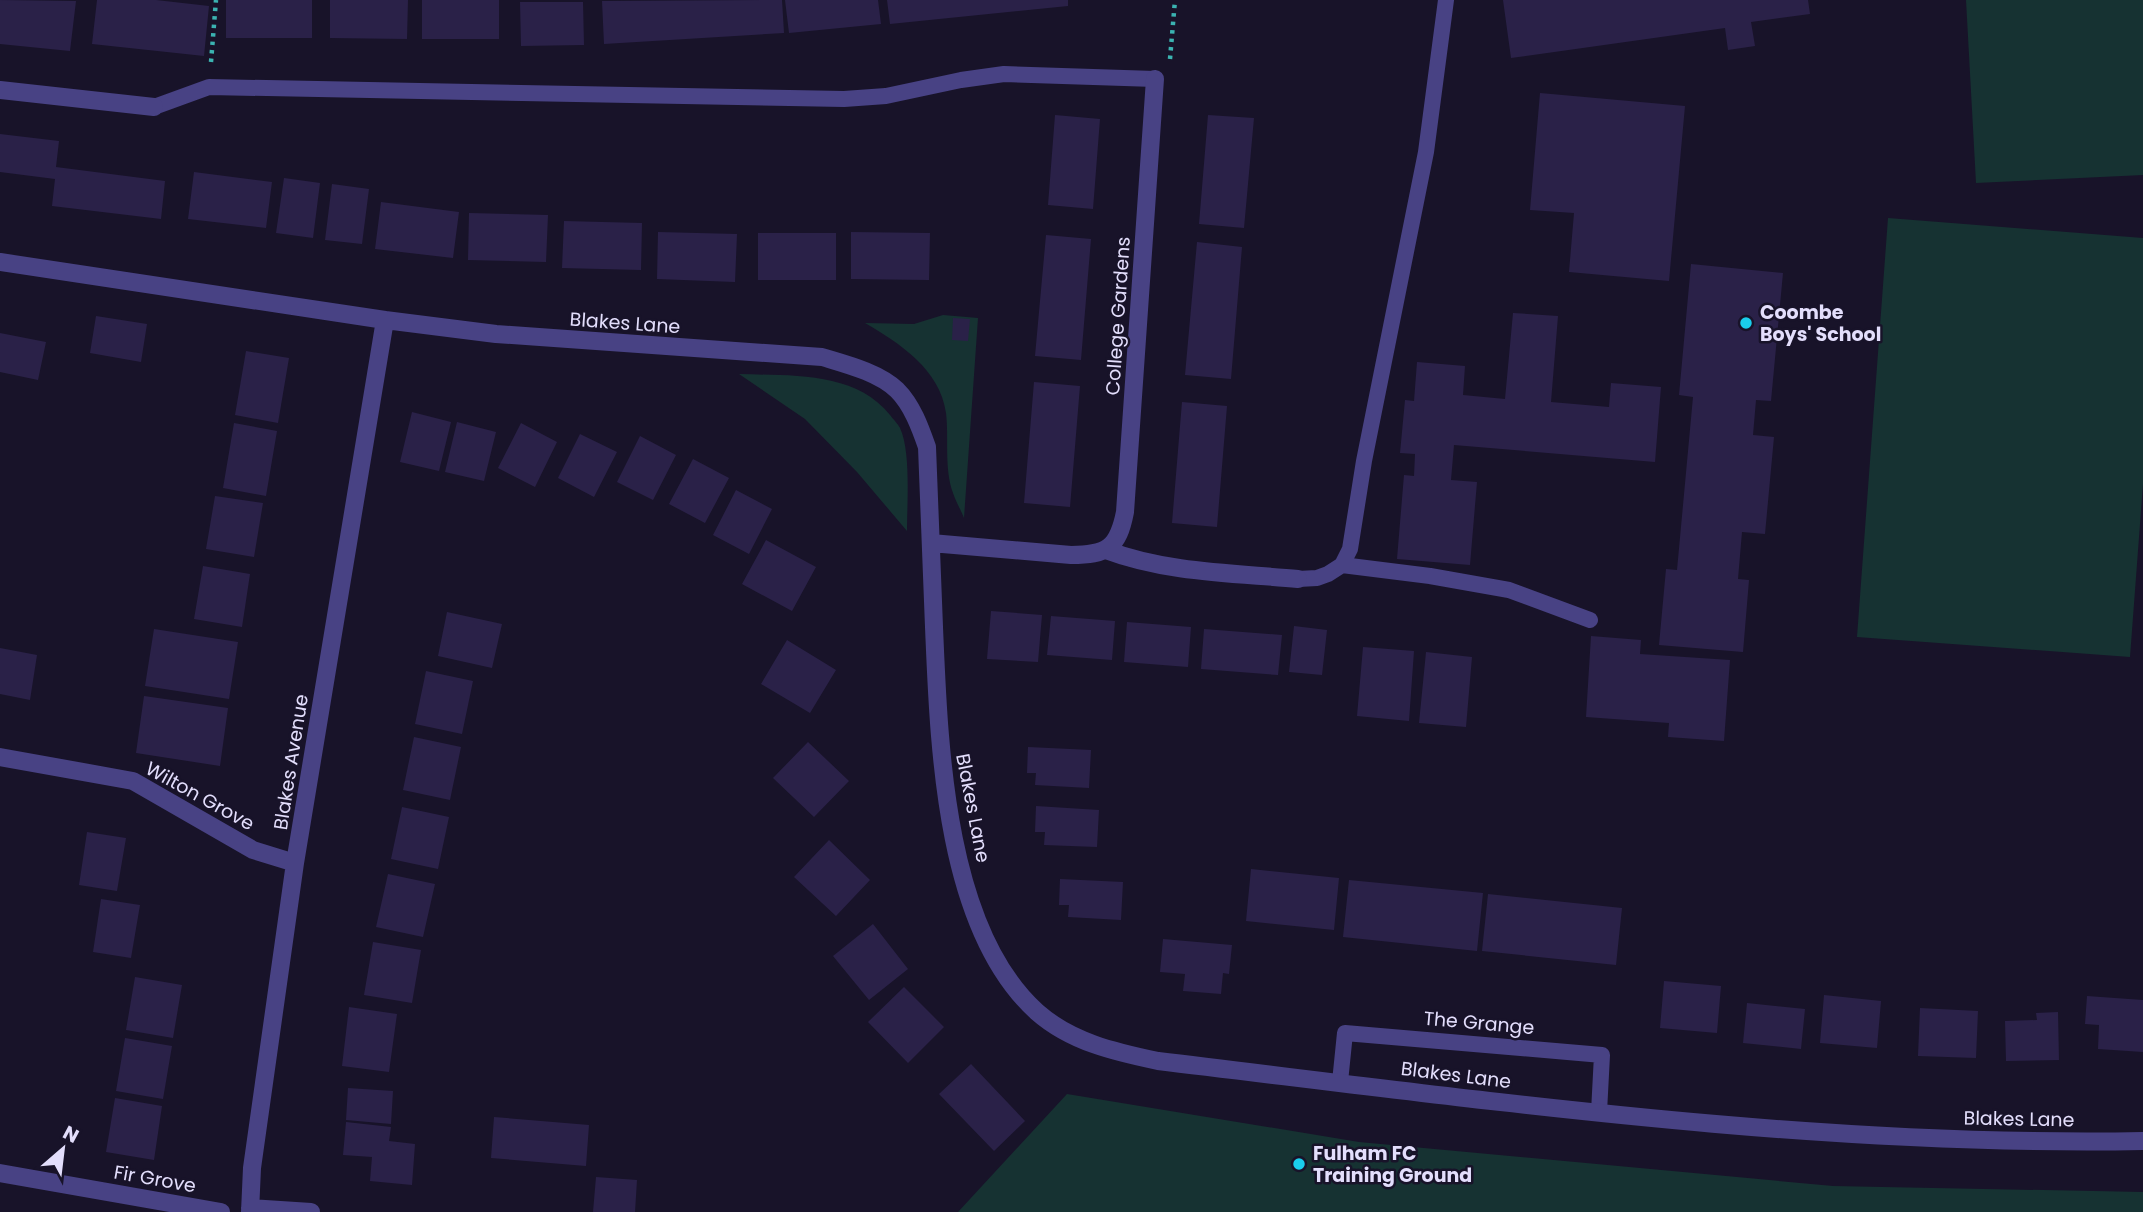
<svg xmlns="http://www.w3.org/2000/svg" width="2143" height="1212" viewBox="0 0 2143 1212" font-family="Poppins,sans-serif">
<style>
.green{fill:#163232}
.building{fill:#2a2148}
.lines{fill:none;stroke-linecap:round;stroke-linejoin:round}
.path{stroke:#3bb3b1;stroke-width:4.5;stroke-dasharray:3.5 5;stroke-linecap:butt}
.lane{stroke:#484284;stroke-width:16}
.street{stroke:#484284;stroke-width:18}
.poi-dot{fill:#1acdec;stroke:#181329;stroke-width:2.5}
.labels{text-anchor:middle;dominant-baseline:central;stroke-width:5;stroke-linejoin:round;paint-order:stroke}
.poi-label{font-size:19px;font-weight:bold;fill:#e3defc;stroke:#181329;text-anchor:start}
.street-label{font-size:19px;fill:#e3defc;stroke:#181329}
</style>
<rect width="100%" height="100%" fill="#181329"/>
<path class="green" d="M1966 0H2143V175L1976 183Z
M1888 218 2143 238V484L2130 657 1857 637Z
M943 315 978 318 964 518C961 510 956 502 953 493 944 468 949 438 946 413 940 369 899 343 865 323L914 324Z
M739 374C790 376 855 371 890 415 893 419 898 424 900 428 911 451 907 504 907 531L857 472 805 419Z
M1067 1094 1359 1142 1833 1186 2143 1192V1212H958Z"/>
<path class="building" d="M0 0 76 1 70 51 0 44Z
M97 0H156L209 6 204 56 92 44Z
M226 0H312V38H226Z
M330 0H408L407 39 330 38Z
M422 0H499V39H422Z
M782 0 784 33 604 44 602 1Z
M785 0H878L881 24 789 33Z
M887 0H1068V6L890 24Z
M1503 0H1808L1810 14 1751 22 1755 46 1728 50 1725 28 1511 58Z
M520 2H583L584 45 521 46Z
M1540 93 1685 106 1669 281 1569 272 1574 213 1530 210Z
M1055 115 1100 119 1093 209 1048 205Z
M1208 115 1254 118 1244 228 1199 224Z
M0 134 59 141 56 167 165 181 161 219 52 206 55 179 0 172Z
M194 172 272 182 266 228 188 219Z
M284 178 320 183 313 238 276 233Z
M332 184 369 189 362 244 325 240Z
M381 202 459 212 453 258 375 249Z
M469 213 548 215 546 262 468 260Z
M564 221 642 223 641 270 562 268Z
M658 232 737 234 735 282 657 279Z
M851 232 930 233 929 280 851 279Z
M758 233H836V280H758Z
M1046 235 1091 239 1081 360 1035 356Z
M1197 242 1242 247 1231 379 1185 375Z
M1691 264 1783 273 1771 401 1756 400 1753 435 1774 437 1765 534 1742 532 1738 579 1749 580 1743 652 1659 645 1666 569 1677 570 1693 397 1679 395Z
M1513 313 1558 316 1551 402 1609 407 1611 383 1661 387 1655 462 1454 445 1451 480 1477 482 1470 565 1397 559 1404 475 1414 476 1415 454 1400 453 1405 400 1414 401 1417 362 1465 366 1463 395 1505 399Z
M96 316 147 324 141 362 90 353Z
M953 318 970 319 968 341 952 340Z
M0 333 46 342 38 380 0 372Z
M246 351 289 358 278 423 235 415Z
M1034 382 1080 386 1070 507 1024 503Z
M1182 402 1227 406 1217 527 1172 523Z
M412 412 451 422 439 471 400 462Z
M457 422 496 432 484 481 445 472Z
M234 423 277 431 266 496 223 488Z
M521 423 557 442 535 487 498 468Z
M580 434 617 452 594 497 558 478Z
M640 436 676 455 653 500 617 482Z
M693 459 729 478 705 523 669 504Z
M736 490 772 509 749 554 713 535Z
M215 496 263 503 254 557 206 549Z
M766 540 816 567 792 611 742 584Z
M203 566 250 574 242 627 194 619Z
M991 611 1042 615 1038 662 987 659Z
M447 612 502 624 492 668 438 656Z
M1051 616 1115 621 1112 660 1047 655Z
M1127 622 1191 627 1188 667 1124 662Z
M1294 626 1327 630 1322 675 1289 672Z
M154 629 238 642 229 699 145 686Z
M1204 629 1282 635 1278 675 1201 669Z
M1591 636 1641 640 1640 654 1730 660 1724 741 1668 737 1669 723 1586 717Z
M787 640 836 670 810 713 761 684Z
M1363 647 1414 651 1409 721 1357 716Z
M0 648 37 655 30 700 0 694Z
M1426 652 1472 657 1466 727 1419 723Z
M426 671 473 681 462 734 415 724Z
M144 696 228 708 220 766 136 753Z
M414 737 461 747 450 800 403 790Z
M808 742 849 781 814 817 773 778Z
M1028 747 1091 750 1089 788 1035 785 1036 773H1027Z
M1036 806 1099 810 1097 847 1044 845 1045 832H1035Z
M402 807 449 817 438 869 391 859Z
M87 832 126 838 117 891 79 885Z
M829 840 870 880 836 916 794 877Z
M1251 869 1339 878 1334 930 1246 921Z
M388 874 435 884 423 937 376 927Z
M1060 879 1123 882 1121 920 1068 917 1069 905H1059Z
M1349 880 1483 893 1477 951 1343 937Z
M1488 894 1622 908 1616 965 1482 951Z
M101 899 140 905 131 958 93 952Z
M873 924 908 969 869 1000 833 956Z
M1163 939 1232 945 1229 974 1223 973 1221 994 1183 991 1185 974 1160 972Z
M373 942 421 950 412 1003 364 995Z
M135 977 182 985 173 1038 126 1030Z
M1664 981 1721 986 1717 1033 1660 1028Z
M904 987 944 1027 908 1063 868 1022Z
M1824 995 1881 1001 1877 1048 1820 1043Z
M2087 996 2143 1000V1052L2098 1049 2099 1025 2085 1024Z
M1747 1003 1805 1009 1801 1049 1743 1043Z
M349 1007 397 1014 389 1072 342 1066Z
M1920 1008 1978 1011 1976 1058 1918 1056Z
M2058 1012 2059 1060 2006 1061 2005 1021 2037 1020 2036 1013Z
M125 1038 172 1046 163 1099 116 1091Z
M971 1064 1025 1121 994 1151 939 1094Z
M348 1088 393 1091 391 1124 346 1120Z
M115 1098 162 1106 154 1160 106 1152Z
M494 1117 589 1125 586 1166 491 1158Z
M346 1122 391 1127 389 1141 415 1144 412 1185 370 1181 372 1157 343 1155Z
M596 1177 637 1180 635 1212H593Z"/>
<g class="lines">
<path class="path" d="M1170 59 1175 0
M211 62 216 0"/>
<path class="lane" d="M154 107 209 87 844 99 886 96 961 80 1004 74 1155 79
M1342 565 1430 576 1509 590 1590 620
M1298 579 1317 578 1328 574 1342 565 1350 549 1364 461 1426 152 1446 0
M1340 1082 1345 1033 1602 1055 1599 1112"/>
<path class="street" d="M0 90 154 107
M0 262 385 320 496 334 822 357C845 364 878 372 897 390 912 405 920 427 927 447 929 507 932 567 934 627 939 744 944 928 1037 1012 1071 1042 1115 1052 1158 1061 1485 1100 1813 1147 2143 1141
M931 543 1071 555C1107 555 1118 548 1125 512L1155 79
M1106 550C1167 573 1234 573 1298 579
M0 757 133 781 253 850 295 863
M0 1173 221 1212
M250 1208 311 1212
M250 1212 252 1168 295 863 385 320"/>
</g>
<g class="poi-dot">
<circle cx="1746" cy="323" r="7"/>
<circle cx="1299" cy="1164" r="7"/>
</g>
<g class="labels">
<g class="poi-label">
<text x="1760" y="312">Coombe<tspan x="1760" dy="22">Boys' School</tspan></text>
<text x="1313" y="1153">Fulham FC<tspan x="1313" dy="22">Training Ground</tspan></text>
</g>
<g class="street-label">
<text transform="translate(1118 316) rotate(-86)">College Gardens</text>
<text transform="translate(625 323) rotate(4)">Blakes Lane</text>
<text transform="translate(291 762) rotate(-81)">Blakes Avenue</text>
<text transform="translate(200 796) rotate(29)">Wilton Grove</text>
<text transform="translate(973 808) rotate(79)">Blakes Lane</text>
<text transform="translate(1479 1023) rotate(5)">The Grange</text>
<text transform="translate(1456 1075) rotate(7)">Blakes Lane</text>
<text transform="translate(2019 1119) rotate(1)">Blakes Lane</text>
<text transform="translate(155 1179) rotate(10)">Fir Grove</text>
</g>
</g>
<g transform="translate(63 1149) rotate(28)" stroke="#181329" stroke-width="5" paint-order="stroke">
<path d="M0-5L12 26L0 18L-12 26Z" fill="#e3defc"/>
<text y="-10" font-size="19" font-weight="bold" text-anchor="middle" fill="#e3defc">N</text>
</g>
</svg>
